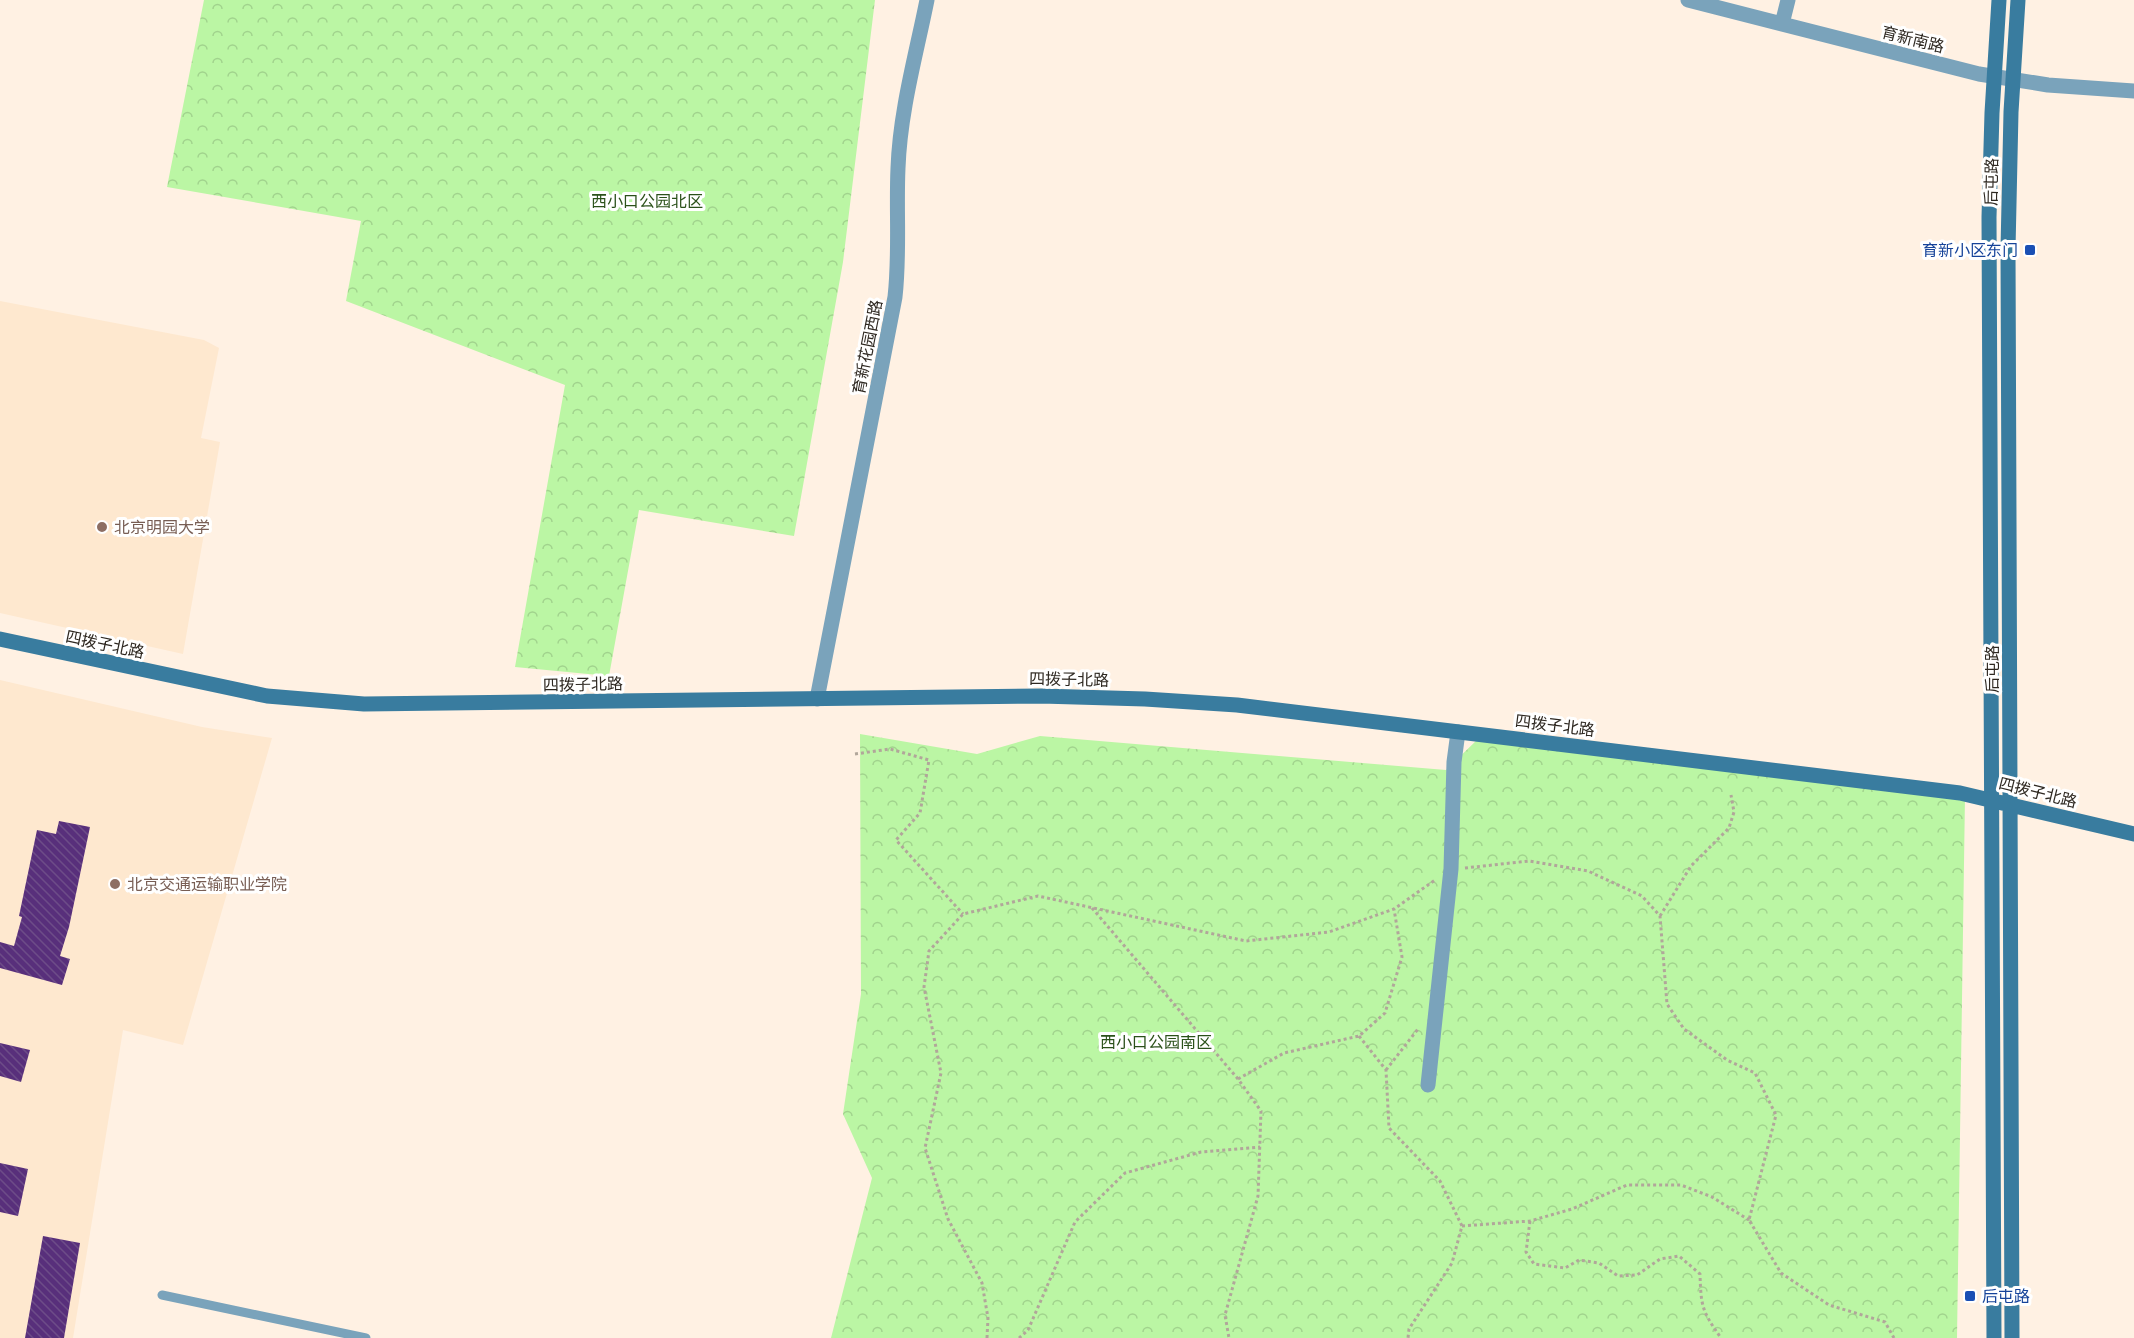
<svg xmlns="http://www.w3.org/2000/svg" width="2134" height="1338" viewBox="0 0 2134 1338" font-family="'Archivo Narrow','Noto Sans SC',sans-serif">
<style>
.built{fill:#fee8cf}
.park{fill:url(#park-crowns)}
.building{fill:url(#building-back-hatch)}
.lines{fill:none;stroke-linecap:round;stroke-linejoin:round}
.path{stroke:#b1a69a;stroke-width:3;stroke-dasharray:3 3;stroke-linecap:butt}
.lane{stroke:#7aa3bb;stroke-width:9}
.street{stroke:#7aa3bb;stroke-width:15}
.secondary{stroke:#397c9f;stroke-width:15}
.transit-dot{fill:#1a4fb4;stroke:#fff;stroke-width:2}
.education-dot{fill:#8d6e63;stroke:#fff;stroke-width:2}
.labels{text-anchor:middle;dominant-baseline:central;stroke-width:6;stroke-linejoin:round;paint-order:stroke}
.street-label{font-size:16px;fill:#2e2821;stroke:#fff}
.park-label{font-size:16px;fill:#2b511a;stroke:#fff}
.transit-label{font-size:16px;fill:#164399;stroke:#fff;text-anchor:end}
.education-label{font-size:16px;fill:#785e54;stroke:#fff;text-anchor:start}
</style>
<defs>
<pattern id="park-crowns" width="20" height="18" patternUnits="userSpaceOnUse" patternTransform="scale(1.5)"><rect width="20" height="18" fill="#bbf6a4"/><path d="M2 6a3 3 0 1 1 6 0M12 15a3 3 0 1 1 6 0" fill="none" stroke="#a1d38d"/></pattern>
<pattern id="building-back-hatch" width="6" height="6" patternUnits="userSpaceOnUse" patternTransform="scale(1.5)"><rect width="6" height="6" fill="#582f7b"/><path d="M-1 5l2 2M0 0l6 6M5-1l2 2" fill="none" stroke="#6d4c88"/></pattern>
</defs>
<rect width="100%" height="100%" fill="#fff1e3"/>
<path class="built" d="M0 301 204 340 219 348 201 438 220 442 183 654 0 613Z
M0 680 202 727 272 738 183 1045 123 1030 73 1338H0Z"/>
<path class="park" d="M204 0H875L843 262 794 536 639 510 609 676 515 667 565 385 346 301 361 221 167 187Z
M860 734 977 754 1040 736 1446 770 1478 739 1965 796 1957 1338H831L872 1178 843 1114 861 994Z"/>
<path class="building" d="M59 821 90 827 69 927 60 956 70 959 62 985 0 968V942L14 946 22 917 19 916 37 830 56 834Z
M0 1043 30 1050 21 1082 0 1076Z
M0 1163 28 1169 18 1216 0 1212Z
M43 1236 80 1243 64 1338H25Z"/>
<g class="lines">
<path class="path" d="M855 754 890 749 929 760 920 813 896 840 963 914
M1465 868 1529 861 1588 871 1642 896 1660 916 1667 1004 1684 1029 1727 1060 1755 1073 1776 1115 1749 1220 1781 1273 1829 1305 1885 1322 1894 1338
M1092 908 1238 1079 1261 1111 1258 1196 1225 1315 1229 1338
M1660 916 1691 866 1729 828 1734 812 1731 795
M1359 1036 1386 1070 1389 1128 1440 1181 1462 1226 1452 1263 1409 1329 1408 1338
M1386 1070 1418 1029
M1238 1079 1284 1053 1359 1036 1385 1013 1402 957 1394 909
M1530 1221 1526 1252 1534 1264 1565 1268 1579 1260 1599 1263 1618 1276 1637 1275 1660 1259 1679 1256 1700 1274C1701 1307 1702 1311 1721 1338
M1462 1226 1530 1221 1572 1209 1627 1185H1681L1712 1197 1749 1220
M987 1338 988 1318 982 1283 948 1219 925 1148 941 1073 924 987 929 951 963 914 1038 896 1246 941 1329 932 1394 909 1435 880
M1019 1338 1028 1330 1075 1222 1125 1173 1201 1152 1260 1147"/>
<path class="lane" d="M162 1295 366 1338"/>
<path class="street" d="M1688 0 1979 74 2048 85 2134 91
M1782 24 1788 0
M817 699 895 297C900 253 896 211 898 168 900 111 916 55 927 0
M1428 1085 1451 869 1454 762 1458 732"/>
<path class="secondary" d="M0 639 267 696 364 704 1041 696 1145 699 1237 705 1960 793 2134 834
M1994 1338 1989 217 1992 113 1999 0
M2012 1338 2008 249 2011 112 2018 0"/>
</g>
<g class="transit-dot">
<rect x="2024" y="244" width="12" height="12" rx="3"/>
<rect x="1964" y="1290" width="12" height="12" rx="3"/>
</g>
<g class="education-dot">
<circle cx="102" cy="527" r="6"/>
<circle cx="115" cy="884" r="6"/>
</g>
<g class="labels">
<g class="street-label">
<text transform="translate(1913 39) rotate(14)">育新南路</text>
<text transform="translate(1991 182) rotate(-89)">后屯路</text>
<text transform="translate(867 347) rotate(-79)">育新花园西路</text>
<text transform="translate(105 644) rotate(12)">四拨子北路</text>
<text transform="translate(1992 669) rotate(-90)">后屯路</text>
<text transform="translate(1069 679) rotate(1)">四拨子北路</text>
<text transform="translate(583 684) rotate(-1)">四拨子北路</text>
<text transform="translate(1555 725) rotate(7)">四拨子北路</text>
<text transform="translate(2038 792) rotate(14)">四拨子北路</text>
</g>
<g class="park-label">
<text x="647" y="201">西小口公园北区</text>
<text x="1156" y="1042">西小口公园南区</text>
</g>
<g class="transit-label">
<text x="2018" y="250">育新小区东门</text>
<text x="1982" y="1296" text-anchor="start">后屯路</text>
</g>
<g class="education-label">
<text x="114" y="527">北京明园大学</text>
<text x="127" y="884">北京交通运输职业学院</text>
</g>
</g>
</svg>
